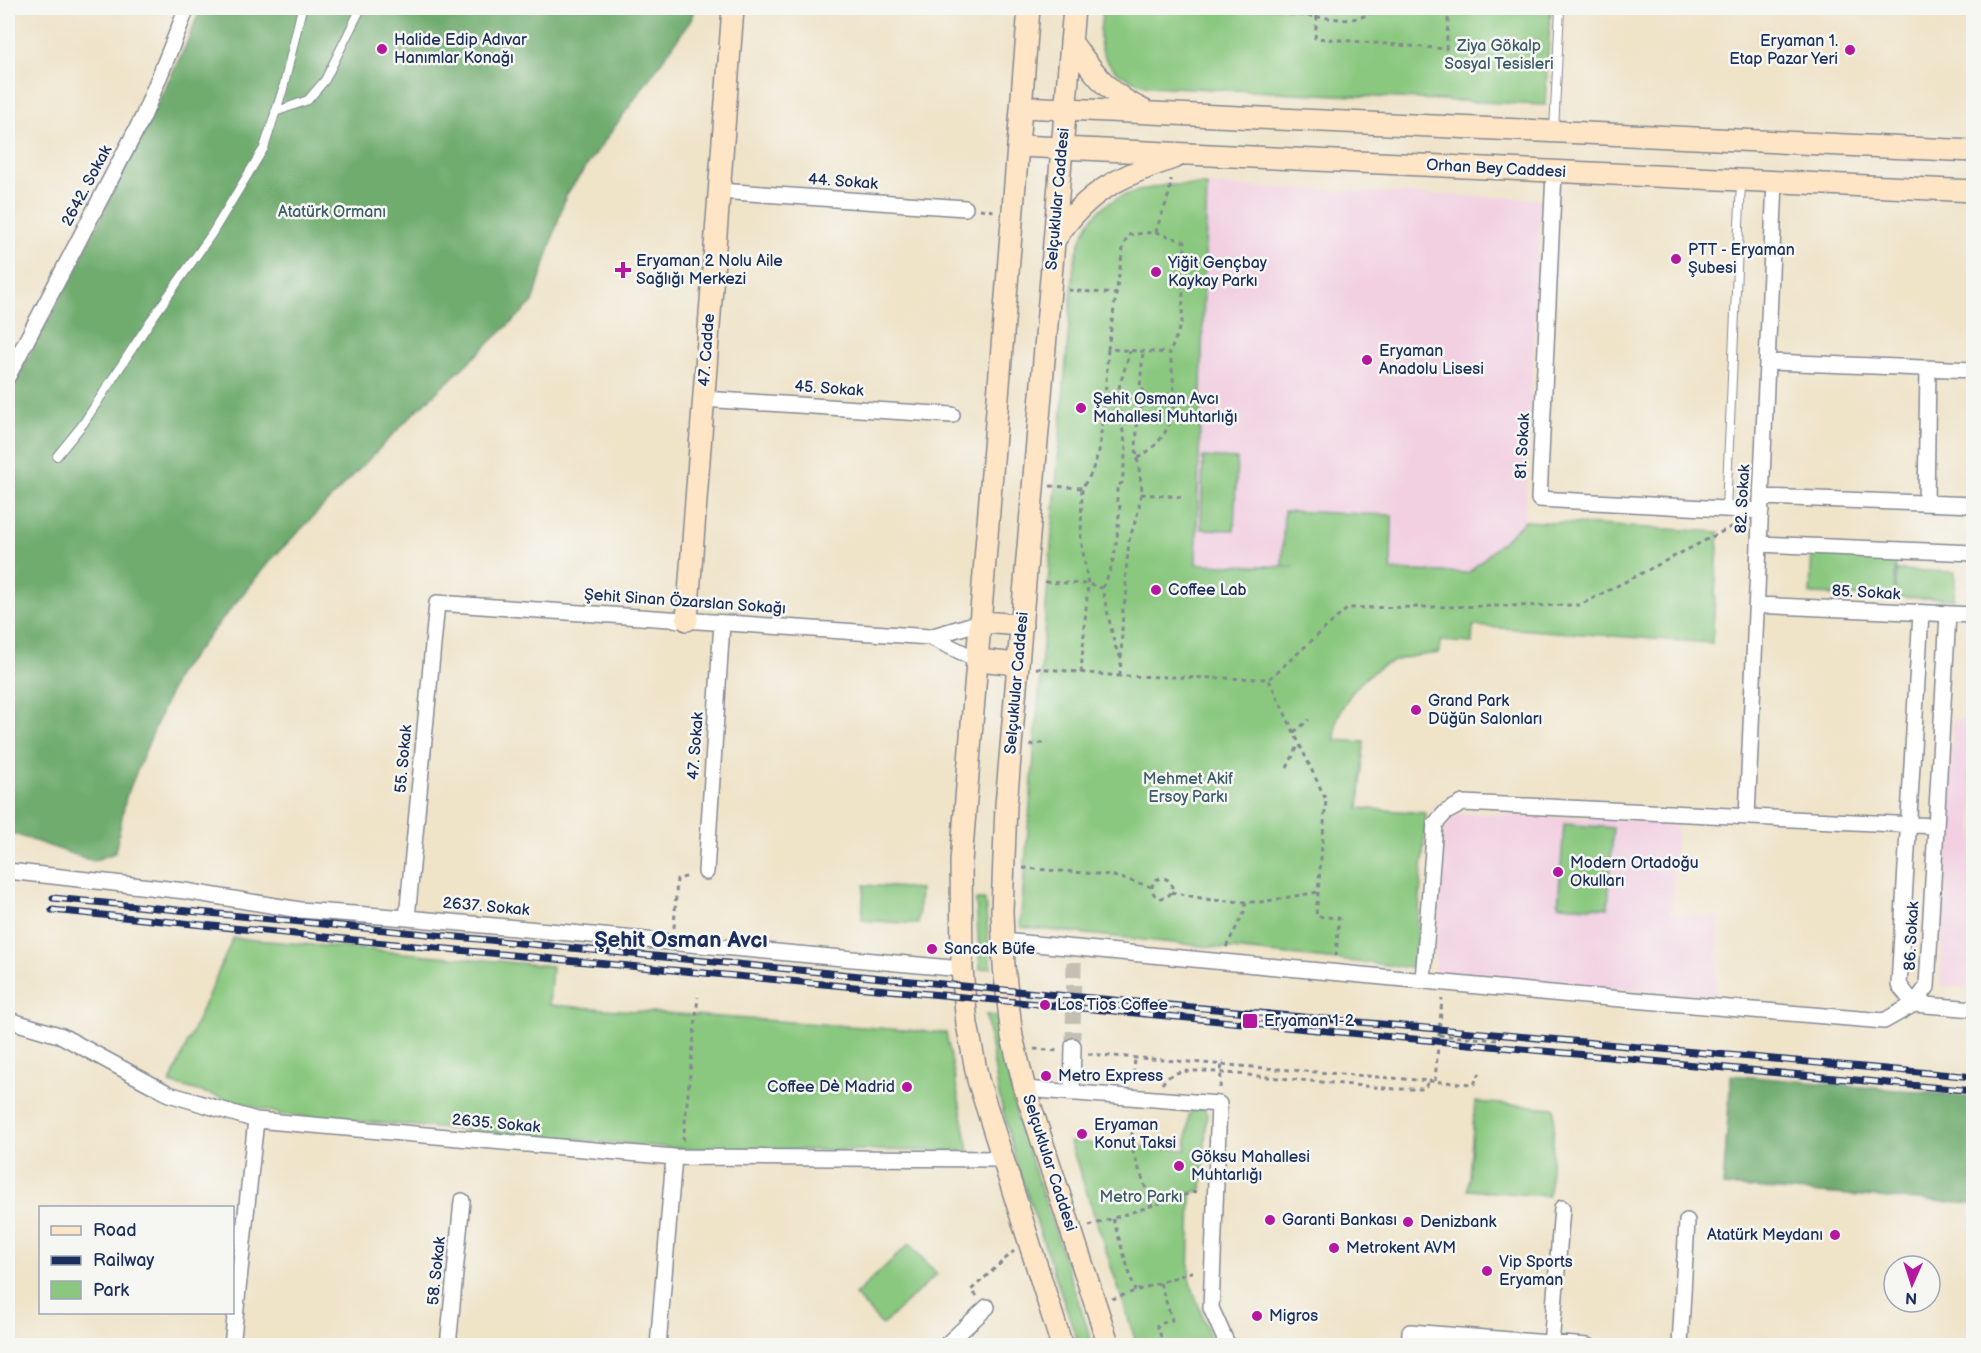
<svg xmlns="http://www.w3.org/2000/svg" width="1981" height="1353" viewBox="0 0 1981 1353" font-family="'Balsamiq Sans',sans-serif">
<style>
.built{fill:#f2d0e2}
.green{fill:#8ac87f;stroke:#527c6e;stroke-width:1.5}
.forest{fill:#6fac6e;stroke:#456e66;stroke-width:1.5}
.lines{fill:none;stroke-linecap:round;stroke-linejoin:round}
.street-tunnel{stroke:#c5bfb3;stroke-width:15;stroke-dasharray:15 8;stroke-linecap:butt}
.lane-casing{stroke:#858993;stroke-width:10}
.street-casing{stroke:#858993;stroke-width:18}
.secondary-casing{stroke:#858993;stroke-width:24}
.path{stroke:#858993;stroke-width:3;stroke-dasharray:4.5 4.5;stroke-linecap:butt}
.lane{stroke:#fff;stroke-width:8}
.street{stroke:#fff;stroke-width:15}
.secondary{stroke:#fde5c5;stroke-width:21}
.rail-casing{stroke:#1b2f5e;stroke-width:7}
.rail{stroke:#f6f6f2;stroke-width:4.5;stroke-dasharray:14;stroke-linecap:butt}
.poi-dot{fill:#b5179e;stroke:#f6f6f2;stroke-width:2}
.labels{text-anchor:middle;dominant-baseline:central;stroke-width:5;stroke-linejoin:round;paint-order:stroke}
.poi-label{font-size:16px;fill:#1b2f5e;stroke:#f6f6f2;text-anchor:start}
.park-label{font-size:16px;fill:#3c5d68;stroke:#f6f6f2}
.street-label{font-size:16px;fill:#1b2f5e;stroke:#f6f6f2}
.district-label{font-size:22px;font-weight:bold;fill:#1b2f5e;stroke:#f6f6f2}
</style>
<rect width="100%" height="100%" fill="#f6f6f2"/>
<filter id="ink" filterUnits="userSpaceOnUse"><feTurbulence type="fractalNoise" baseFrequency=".0167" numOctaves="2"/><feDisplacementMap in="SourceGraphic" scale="12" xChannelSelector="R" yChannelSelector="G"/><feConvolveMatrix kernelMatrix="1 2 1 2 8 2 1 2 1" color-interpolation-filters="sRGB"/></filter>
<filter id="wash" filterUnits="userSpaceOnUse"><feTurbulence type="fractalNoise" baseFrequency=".008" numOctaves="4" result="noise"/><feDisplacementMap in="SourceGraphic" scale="24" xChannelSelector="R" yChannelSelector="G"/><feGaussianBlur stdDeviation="1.35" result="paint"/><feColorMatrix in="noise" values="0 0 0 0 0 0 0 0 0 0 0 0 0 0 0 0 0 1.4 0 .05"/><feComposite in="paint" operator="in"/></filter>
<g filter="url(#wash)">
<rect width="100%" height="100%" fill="#efe3c8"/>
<path class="built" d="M1207 185 1541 199 1525 521 1468 573 1196 564Z
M1953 719 1973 720V989L1940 986Z
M1466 813 1677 822 1671 914 1719 918 1715 997 1434 974 1445 829 1449 822 1458 815Z"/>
<path class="green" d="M1103 8H1551L1545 105 1149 86C1125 80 1103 67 1100 41 1099 30 1102 18 1103 8Z
M1166 185H1207L1196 564 1295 567 1282 566 1284 511 1392 515 1391 570 1468 573 1525 521 1719 532 1712 643 1473 626 1472 643 1440 641 1439 653C1420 655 1402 657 1384 665 1365 674 1346 697 1338 717 1335 724 1336 733 1335 740L1364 742 1359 808 1426 813 1415 968 1020 927 1074 264C1087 206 1110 195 1166 185Z
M1203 457 1237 459 1234 530 1201 529Z
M1812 550 1896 553 1894 597 1810 594Z
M1897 570 1955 572 1954 599 1895 597Z
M1564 824 1613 828 1608 908 1558 905Z
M864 885 920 889 918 924 862 920Z
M976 900H985L991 968 980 969Z
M233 938 552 966 549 1005 946 1033 969 1151 686 1149 284 1115 170 1083Z
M986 1015 996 1016 1017 1117 1093 1345H1079L1016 1162 999 1095Z
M1475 1102 1555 1108 1549 1196 1468 1190Z
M1194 1107 1205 1110 1207 1114 1202 1190 1191 1193 1189 1279 1213 1345H1137L1070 1142 1186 1150 1189 1115Z
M909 1244 937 1274 882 1325 855 1295Z"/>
<path class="forest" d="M201 8H694L691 20 566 195 533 302 412 415 268 563 177 675 126 797 115 853 93 861 8 832V396L76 268 129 161 185 47Z
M1731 1075 1973 1097V1204L1723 1186Z"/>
</g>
<g filter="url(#ink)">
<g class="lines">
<path class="street-tunnel" d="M1073 1046 1074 958"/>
<g class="lane-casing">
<path id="lane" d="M275 112 308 100 325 80 361 8
M1554 131 1560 8
M57 456 83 424 151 320 211 235 264 148 283 89 302 8
M1726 509 1741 182"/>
</g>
<g class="street-casing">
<path id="street" d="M1554 172 1539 499 1761 511
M719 191 965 208
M1768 362 1974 370
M8 376 143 117 187 8
M703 399 952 415
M1762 497 1974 505
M1926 503 1928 369
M1759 544 1974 553
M1757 605 1974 615
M978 660 930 637 981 622
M1747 817 1775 182
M8 871 185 891 300 910 407 918 962 969
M706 872 722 623
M407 918 437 603 930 637
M1003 941 1562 994 1884 1021 1914 1004 1974 1009
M1423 980 1435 824 1446 812 1463 803 1936 826
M1914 1004 1899 985 1921 613
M1914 1004 1927 987 1948 614
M8 1020 62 1036 169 1094 256 1120 674 1157 1003 1159
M1025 1089 1219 1104 1211 1308 1228 1346
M1072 1093 1073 1046
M232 1346 256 1120
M448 1346 462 1201
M658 1346 674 1157
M945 1346 987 1307
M1409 1346 1410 1332 1588 1346
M1551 1346 1562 1208
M1680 1346 1687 1221"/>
</g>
<g class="secondary-casing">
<path id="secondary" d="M1029 8 961 862 962 969 967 1024 978 1080 1062 1346
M1074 8 1006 805 1002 911 1004 966 1012 1037 1025 1089 1109 1346
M1071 42C1095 73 1107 94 1145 111
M1022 107 1974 151
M1019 146 1974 191
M1056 238C1088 189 1122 176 1176 157
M687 620 733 8
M981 622 1022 625
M978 660 1018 664"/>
</g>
<path class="path" d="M1227 8 1349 20 1368 15 1378 8
M1317 16 1315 38 1446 49 1449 8
M980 209 994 211
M1156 232 1185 242 1182 321 1170 353
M1068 290 1116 294
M1138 458C1181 432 1176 398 1170 353L1108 349 1123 248 1128 235 1156 232C1161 212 1170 200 1171 179
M1050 486 1082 488
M1141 494 1181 497
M1045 582 1088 584 1102 588 1115 646 1121 658 1120 676
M1102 588C1117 562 1117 534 1120 505L1117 501V486L1122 483 1126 448 1120 415 1118 391 1130 351
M1121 658 1123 606C1127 598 1128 589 1125 581L1129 541 1138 512 1142 490 1136 449 1138 411 1142 407 1143 390 1140 387 1143 352
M1036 668 1120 676 1269 679 1348 608 1580 605 1733 526
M1081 673 1088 584 1081 539 1082 488 1091 474 1099 451 1105 399 1108 349
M1269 680 1326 800 1316 916 1339 918 1336 956
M1294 732 1309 720
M1030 745 1048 742
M1287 768 1299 744
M1023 868 1110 875 1152 887
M1152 888a10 10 0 1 1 20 0a10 10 0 1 1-20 0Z
M1171 892 1211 900 1246 902
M674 928 677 879 690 876
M1226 947 1244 913 1246 902H1261L1318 892
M1439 1035 1497 1040
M1034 1049 1058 1051
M1088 1054 1455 1083 1474 1084 1480 1073
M1435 1081 1442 999
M1133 1083 1135 1058
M1162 1084C1172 1069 1188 1071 1205 1071L1395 1089H1424L1429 1081
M1220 1088 1222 1060
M1132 1132V1149L1152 1206
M683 1141 698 997
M1113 1219 1135 1291
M1089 1226 1200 1190
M1160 1283 1172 1320 1157 1325 1164 1346
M977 1296 971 1290 1014 1251
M1112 1299 1197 1270"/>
<use href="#lane" class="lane"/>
<use href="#street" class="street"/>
<use href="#secondary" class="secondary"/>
<g class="rail-casing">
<path id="rail" d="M53 898 1057 995 1974 1077
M52 910 425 947 1974 1091"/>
</g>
<use href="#rail" class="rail"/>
</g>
</g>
<g class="poi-dot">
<circle cx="382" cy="49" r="6"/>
<circle cx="1850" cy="50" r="6"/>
<circle cx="1676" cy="259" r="6"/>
<path d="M620 261h6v6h6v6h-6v6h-6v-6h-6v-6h6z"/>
<circle cx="1156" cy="272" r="6"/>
<circle cx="1367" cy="360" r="6"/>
<circle cx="1081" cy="408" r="6"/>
<circle cx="1156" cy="590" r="6"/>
<circle cx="1416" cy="710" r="6"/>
<circle cx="1558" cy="872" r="6"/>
<circle cx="932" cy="949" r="6"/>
<circle cx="1045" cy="1005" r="6"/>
<rect x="1242" y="1013" width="16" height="16" rx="3"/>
<circle cx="1046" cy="1076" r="6"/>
<circle cx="907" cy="1087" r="6"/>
<circle cx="1082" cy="1134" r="6"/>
<circle cx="1179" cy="1166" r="6"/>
<circle cx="1270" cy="1220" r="6"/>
<circle cx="1408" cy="1222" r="6"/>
<circle cx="1835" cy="1235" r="6"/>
<circle cx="1334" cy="1248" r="6"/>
<circle cx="1487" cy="1271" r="6"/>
<circle cx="1257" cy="1316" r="6"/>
</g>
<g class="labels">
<g class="poi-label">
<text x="394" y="40">Halide Edip Adıvar<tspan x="394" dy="18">Hanımlar Konağı</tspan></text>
<text x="1838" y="41" text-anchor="end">Eryaman 1.<tspan x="1838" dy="18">Etap Pazar Yeri</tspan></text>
<text x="1688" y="250">PTT - Eryaman<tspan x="1688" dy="18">Şubesi</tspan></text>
<text x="636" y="261">Eryaman 2 Nolu Aile<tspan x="636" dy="18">Sağlığı Merkezi</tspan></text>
<text x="1168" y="263">Yiğit Gençbay<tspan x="1168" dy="18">Kaykay Parkı</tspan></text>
<text x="1379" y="351">Eryaman<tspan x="1379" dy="18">Anadolu Lisesi</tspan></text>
<text x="1093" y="399">Şehit Osman Avcı<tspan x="1093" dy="18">Mahallesi Muhtarlığı</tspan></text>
<text x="1168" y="590">Coffee Lab</text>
<text x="1428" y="701">Grand Park<tspan x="1428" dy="18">Düğün Salonları</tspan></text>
<text x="1570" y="863">Modern Ortadoğu<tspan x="1570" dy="18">Okulları</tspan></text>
<text x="944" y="949">Sancak Büfe</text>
<text x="1057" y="1005">Los Tios Coffee</text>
<text x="1264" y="1021">Eryaman 1-2</text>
<text x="1058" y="1076">Metro Express</text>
<text x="895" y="1087" text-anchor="end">Coffee Dè Madrid</text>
<text x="1094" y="1125">Eryaman<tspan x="1094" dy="18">Konut Taksi</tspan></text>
<text x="1191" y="1157">Göksu Mahallesi<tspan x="1191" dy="18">Muhtarlığı</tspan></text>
<text x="1282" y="1220">Garanti Bankası</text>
<text x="1420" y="1222">Denizbank</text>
<text x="1823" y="1235" text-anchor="end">Atatürk Meydanı</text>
<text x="1346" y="1248">Metrokent AVM</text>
<text x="1499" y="1262">Vip Sports<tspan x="1499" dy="18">Eryaman</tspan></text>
<text x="1269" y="1316">Migros</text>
</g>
<g class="park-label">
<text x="1499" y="46">Ziya Gökalp<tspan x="1499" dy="18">Sosyal Tesisleri</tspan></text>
<text x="332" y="212">Atatürk Ormanı</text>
<text x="1188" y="779">Mehmet Akif<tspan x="1188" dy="18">Ersoy Parkı</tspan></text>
<text x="1141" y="1197">Metro Parkı</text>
</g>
<g class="street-label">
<text transform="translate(1496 169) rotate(3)">Orhan Bey Caddesi</text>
<text transform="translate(843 182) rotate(4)">44. Sokak</text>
<text transform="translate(87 186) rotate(-62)">2642. Sokak</text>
<text transform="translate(1058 199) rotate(-85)">Selçuklular Caddesi</text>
<text transform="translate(707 350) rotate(-86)">47. Cadde</text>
<text transform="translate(829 389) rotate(4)">45. Sokak</text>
<text transform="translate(1523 446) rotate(-87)">81. Sokak</text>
<text transform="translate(1743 499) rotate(-87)">82. Sokak</text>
<text transform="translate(1866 593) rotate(3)">85. Sokak</text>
<text transform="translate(685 602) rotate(4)">Şehit Sinan Özarslan Sokağı</text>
<text transform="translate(1017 683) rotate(-85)">Selçuklular Caddesi</text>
<text transform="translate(696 746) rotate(-86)">47. Sokak</text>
<text transform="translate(404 759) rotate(-85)">55. Sokak</text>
<text transform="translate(486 907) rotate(5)">2637. Sokak</text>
<text transform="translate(1912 936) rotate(-87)">86. Sokak</text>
<text transform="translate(496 1124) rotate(5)">2635. Sokak</text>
<text transform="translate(1049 1163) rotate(72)">Selçuklular Caddesi</text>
<text transform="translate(437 1271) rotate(-84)">58. Sokak</text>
</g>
<g class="district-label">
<text x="681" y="940">Şehit Osman Avcı</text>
</g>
</g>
<rect width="1981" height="1353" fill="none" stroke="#f6f6f2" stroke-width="30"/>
<rect x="39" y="1206" width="195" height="108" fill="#f6f6f2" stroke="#9ea6b7" stroke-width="1.5"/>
<rect x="51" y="1226" width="30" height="9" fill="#fde5c5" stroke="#9ea6b7" stroke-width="1.5"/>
<text x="93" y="1236" font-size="18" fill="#1b2f5e">Road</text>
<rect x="51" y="1256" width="30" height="9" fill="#1b2f5e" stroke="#9ea6b7" stroke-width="1.5"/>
<text x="93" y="1266" font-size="18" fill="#1b2f5e">Railway</text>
<rect x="51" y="1281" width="30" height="18" fill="#8ac87f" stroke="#9ea6b7" stroke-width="1.5"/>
<text x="93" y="1296" font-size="18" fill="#1b2f5e">Park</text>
<g transform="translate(1912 1284) rotate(183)"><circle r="28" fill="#f6f6f2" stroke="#9ea6b7" stroke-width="1.5"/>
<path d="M0-4.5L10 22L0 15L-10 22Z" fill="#b5179e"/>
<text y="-9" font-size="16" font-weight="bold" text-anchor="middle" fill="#1b2f5e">N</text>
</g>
</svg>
